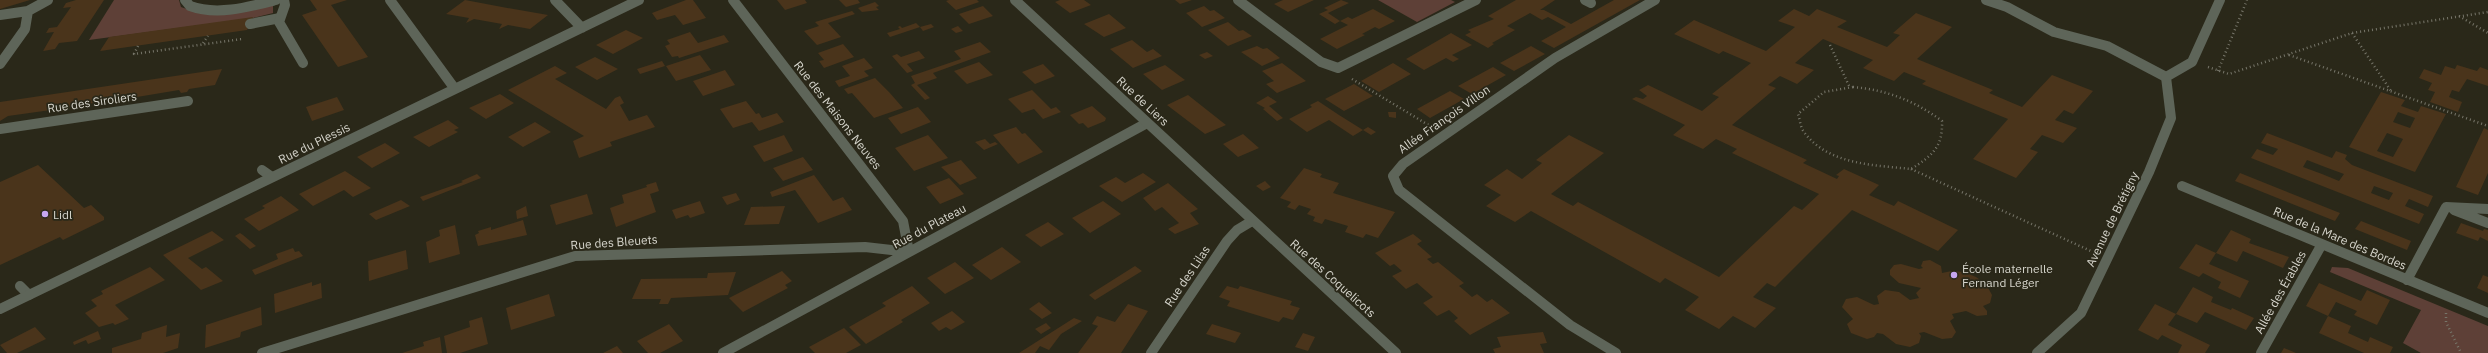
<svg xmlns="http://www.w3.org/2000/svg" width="2488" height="353" viewBox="0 0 2488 353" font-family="'IBM Plex Sans',sans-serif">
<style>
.green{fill:#5e4037}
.building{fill:#4a341b;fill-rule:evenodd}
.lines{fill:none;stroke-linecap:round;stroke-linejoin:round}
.path{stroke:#77766a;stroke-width:2.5;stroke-dasharray:1 3;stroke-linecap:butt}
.service{stroke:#5e6559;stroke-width:10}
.pedestrian{stroke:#5e6559;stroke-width:10}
.minor{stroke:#5e6559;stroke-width:10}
.tertiary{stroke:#5e6559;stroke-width:10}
.poi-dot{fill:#c6a6f0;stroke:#2a2819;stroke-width:1.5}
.labels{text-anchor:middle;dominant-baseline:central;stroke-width:3.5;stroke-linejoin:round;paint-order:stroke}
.street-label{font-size:12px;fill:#d6d5cc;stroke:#2a2819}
.poi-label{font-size:12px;fill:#d6d5cc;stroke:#2a2819;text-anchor:start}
</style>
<rect width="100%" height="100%" fill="#2a2819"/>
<path class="green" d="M114 0H179L181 7 195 12 273 5V13L253 18 89 40Z
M1378 0H1451L1455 2 1417 22Z
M2332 267 2348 268 2360 273 2488 326V353H2421L2403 343 2421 310 2330 272Z"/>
<path class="building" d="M0 0H30L0 9Z
M76 0H104L77 41 59 43 55 49 43 51 54 32 46 33 49 28 57 27 71 7 63 8 66 3Z
M310 0H347L331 5 368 57 338 67 302 15 317 10Z
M465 0 502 7 548 15 530 29 508 25 499 29 502 24 474 19 466 23 469 18 446 14Z
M686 0H693L706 18 683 25 675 15 657 20 652 13Z
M777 0H805L807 3 785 10Z
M839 0H858L860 3 846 7Z
M949 0H977L979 2 956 10 946 1Z
M1060 0H1084L1091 5 1070 13 1055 2Z
M1175 0H1192L1180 4Z
M1283 0H1314L1288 12 1274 4Z
M1341 0 1349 3 1328 13 1340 21 1335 24 1319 14 1328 10 1324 8Z
M1516 0H1555L1540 10H1544L1571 24 1614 0H1640L1554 48 1541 41 1566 27 1548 17 1542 20 1530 13 1507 26 1515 30 1492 43 1494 44 1488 48 1465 35 1471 32 1468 30 1494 19 1488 16Z
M875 2 879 6 876 7 879 10 862 12 858 8Z
M983 6 993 16 969 24 959 14Z
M1204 6 1210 11 1214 10 1225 18 1202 27 1186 13Z
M1373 9 1395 21 1379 29 1375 27 1362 34 1365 35 1337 49 1320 39 1348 25 1340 21 1348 17 1352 19Z
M1794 9 1809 16 1817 9 1847 21 1837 27 1887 47 1900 35 1893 33 1916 13 1952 27 1917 59 1993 90 1989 93 2022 107 2052 75 2093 91 2073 114 2064 110 2055 120 2077 128 2063 143 2042 135 2030 149 2038 152 2016 178 1973 159 2008 119 1922 84 1926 81 1904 72 1894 81 1863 68 1873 60 1823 39 1795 63 1814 70 1797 84 1780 76 1768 85 1776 88 1732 125 1807 160 1803 163 1837 179 1839 176 1836 175 1844 169 1879 185 1869 195 1894 206 1898 201 1958 230 1938 251 1852 210 1775 287 1767 283 1753 297 1776 308 1755 328 1733 316 1719 329 1685 310 1699 297 1665 278 1660 283 1531 211 1515 222 1486 206 1501 195 1484 185 1507 169 1522 179 1542 163 1536 160 1569 135 1604 153 1551 194 1573 206 1578 202 1719 277 1794 206 1802 210 1819 194 1732 153 1737 149 1716 139 1703 149 1673 135 1685 125 1632 99 1636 97 1643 99 1647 96 1639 90 1648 85 1702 111 1719 97 1712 94 1751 63 1723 51 1719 54 1674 34 1694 20 1766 51 1795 27 1778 21Z
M852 11 855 14 828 23 841 37 817 45 804 31 819 26 815 22Z
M1109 14 1126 28 1104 37 1084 24Z
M253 17 247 30 100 51 109 37Z
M1228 22 1239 31 1243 30 1252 36 1228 46 1208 30Z
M916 23 920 27 890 37 887 33 900 29 898 27 900 26 902 28Z
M931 24 934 27 923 31 920 27Z
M958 26 963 31 956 33 951 29Z
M626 30 643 38 613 54 596 45Z
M690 32 698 43 724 35 729 42 679 58 678 56 672 57 665 46 670 44 667 40Z
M1451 33 1472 45 1452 55 1459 59 1453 62 1446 58 1424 70 1406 59Z
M1132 40 1147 52 1153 49 1162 56 1133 68 1110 49Z
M980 42 991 52 933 73 937 78 917 85 930 98 925 100 911 85 915 83 911 76 961 59 954 51Z
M843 44 854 57 824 68 819 61 824 60 818 53Z
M1257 46 1263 49 1267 48 1280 58 1262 66 1241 52Z
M1531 46 1545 54 1514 71 1500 63Z
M919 51 925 58 907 64 913 71 907 73 892 56 897 54 901 57Z
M1207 52 1213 56 1205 59 1199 55Z
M700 55 711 70 676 81 666 66Z
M595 57 618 69 597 80 575 67Z
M864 58 873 68 864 71 869 76 839 87 835 81 850 76 842 66Z
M662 61 665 66 640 74 637 69Z
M979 62 993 75 967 84 954 71Z
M1282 63 1306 81 1277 93 1266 84 1274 81 1262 71Z
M1393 63 1411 74 1379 92 1361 81Z
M1043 64 1055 76 1035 84 1022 72Z
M1165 65 1185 80 1162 90 1143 74Z
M2457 65 2477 71 2480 67 2488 70V86L2467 79 2459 92 2452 90 2449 97 2462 102 2458 112 2430 102 2435 92 2428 90 2432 83 2419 78 2424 69 2441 75 2445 66 2455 69Z
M555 66 567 73 555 79 606 109 615 98 620 96 624 103 620 105 629 121 647 115 655 127 610 142 612 146 579 158 573 141 584 136 508 90Z
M1493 67 1506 75 1472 94 1458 86Z
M222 69 215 85 189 89 187 92 181 93 179 90 131 98 118 103 121 99 68 107 63 112H59L58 109 8 116 0 121V102Z
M725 70 735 85 703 96 693 81Z
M875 78 889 92 903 108 874 118 852 93 848 94 844 89Z
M1354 84 1373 96 1344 111 1325 99Z
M1032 90 1051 109 1056 107 1061 112 1043 119 1034 109 1022 113 1008 99Z
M1450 91 1464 99 1430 118 1417 109Z
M2381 92 2405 100 2401 106 2418 112 2421 106 2446 114 2415 172 2349 147ZM2398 112 2415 118 2410 128 2393 122ZM2387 133 2403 139 2393 157 2377 151Z
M500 94 514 103 486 119 469 108Z
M1188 95 1226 125 1205 134 1167 105Z
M1268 96 1277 102 1269 106 1283 118 1277 121 1263 109 1265 108 1256 103Z
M337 97 344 110 312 121 306 107Z
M746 101 756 114 759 113 762 118 777 113 784 122 759 131 752 122 733 128 720 109Z
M1318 101 1339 115 1363 130 1353 136 1329 120 1307 132 1289 119 1312 107 1310 105Z
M1092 106 1106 118 1105 121 1088 128 1083 123 1079 124 1070 115Z
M918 107 931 122 901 134 888 118Z
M1388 112H1396V118L1389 117Z
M448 120 459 128 454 130 458 132 429 147 413 137Z
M535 122 551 132 523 147 508 137Z
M1016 127 1022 134 1025 133 1043 152 1018 164 993 135Z
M1368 127 1376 132 1371 135 1363 130Z
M2484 128 2488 130V173L2478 195 2456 187Z
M2267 133 2332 158 2336 151 2347 155 2345 159 2352 165 2433 196 2428 207 2409 199 2405 206 2424 214 2419 224 2251 158 2257 149 2273 155 2278 149 2261 143ZM2307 160 2325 167 2344 174 2339 181 2322 174 2303 167ZM2374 186 2393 193 2389 200 2371 193Z
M1243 134 1259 148 1238 157 1223 144Z
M784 135 793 151 764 162 753 146Z
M928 135 948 158 914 171 895 148Z
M985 139 990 144 995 142 998 144 984 150 975 142Z
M385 143 400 153 372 168 357 157Z
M803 157 813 170 783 181 773 168Z
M961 160 977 178 960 185 941 167Z
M38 165 84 208 91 205 104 217V220L63 240 60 237 0 265V182Z
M1304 168 1322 174 1320 177 1339 183 1333 193 1395 212 1378 238 1366 234 1363 238 1345 232 1348 226 1325 219 1322 224 1313 221 1315 217 1307 214 1311 209 1299 205 1295 210 1287 207 1291 202 1280 198Z
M345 171 371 188 353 197 344 190 313 206 299 194Z
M1143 173 1156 182 1122 202 1099 186 1116 177 1125 183Z
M2240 173 2340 213 2335 221 2235 181Z
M477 174 481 178 423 201 420 197 463 182 461 181Z
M814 175 833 201 843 197 852 210 818 223 795 190 772 197 770 192Z
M949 178 964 194 940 204 926 187Z
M1265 181 1271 187 1263 191 1256 186Z
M656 182 659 191 650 194 656 212 616 227 610 208 624 203 622 195 647 187 646 185Z
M1168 183 1198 209 1190 213 1199 224 1175 234 1168 229 1179 223 1162 207 1155 211 1143 198Z
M736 193 740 200 727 205 722 197Z
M587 194 593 214 556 225 550 205Z
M281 196 299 210 259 231 244 219 265 208 262 206Z
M401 200 410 206 376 220 369 214Z
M700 201 705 213 690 218 688 215 676 219 672 210Z
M1103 201 1121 214 1090 233 1072 218Z
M526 206 528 216 517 219 516 211Z
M785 206 779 224 744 225 751 207Z
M523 220 527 235 478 246 475 235 479 233 478 231 491 227V230Z
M2361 221 2411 241 2407 250 2355 229Z
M1048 222 1064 234 1041 247 1025 235Z
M2461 223 2483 231 2484 229 2488 230V241L2480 237 2478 241 2456 233Z
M455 225 460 254 429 263 426 242 440 236 439 230Z
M2231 230 2251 239 2249 243 2289 257 2283 268 2243 251 2237 262 2216 253 2209 264 2249 281 2240 298 2218 288 2221 282 2203 273 2199 277 2179 268 2196 244 2216 253Z
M212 231 224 240 188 258 202 269 206 267 223 281 201 290 163 255Z
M240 233 243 235 256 246 250 249 235 236Z
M1413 234 1422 241 1417 244 1432 257 1427 259 1433 264 1438 262 1464 283 1459 286 1465 291 1472 297 1477 294 1487 302 1492 299 1510 313 1470 335 1454 321 1458 318 1449 310 1437 316 1423 303 1433 297 1417 283 1406 289 1392 276 1402 271 1394 264 1390 266 1375 253Z
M1002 247 1021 262 991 280 972 265Z
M293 248 295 252 299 251 303 256 255 275 252 270 278 259 276 254Z
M406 250 408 269 369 281 368 261Z
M1930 260 1941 266 1942 273 1952 271 1964 272 1976 277 1986 284 1992 295 1990 303 1983 306 1987 311V315L1977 316 1966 311 1952 314 1954 318 1950 321 1956 332 1952 338 1942 339 1924 332 1919 333 1921 336 1919 343 1910 347 1896 344 1883 334 1877 333 1874 337 1867 339 1851 333 1847 324 1853 319 1842 307 1846 299 1857 297 1874 305 1879 304 1877 296 1885 290 1899 292 1910 300 1919 298 1916 293 1921 288 1899 283 1890 275V270L1894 265 1901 264 1919 269 1923 268 1921 266 1923 261Z
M955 262 974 278 945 294 927 278Z
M1135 266 1142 271 1095 300 1089 295Z
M150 267 165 280 115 305 129 319 115 325 113 323 99 327 85 313 97 306 91 300 103 294 101 291Z
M782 271 792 281 785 285 788 288 743 312 729 298Z
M736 272 728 295 671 298 668 304H659L661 299H632L641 279 707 278 708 273Z
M2483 275 2488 277V293L2477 288Z
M312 282V286L321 283 322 298 275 313 274 294Z
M2319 283 2361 301 2367 290 2390 300 2377 325 2354 315 2357 311 2336 302 2328 316 2306 306Z
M912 286 930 303 901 320 903 322 866 344 849 327 886 306 882 303Z
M1227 286 1238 289 1240 286 1292 301 1290 305 1300 308 1293 320 1283 317 1279 322 1227 306 1230 301 1219 297Z
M2193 287 2213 297 2211 302 2231 310 2232 308 2254 318 2246 330 2205 312 2197 323 2176 314Z
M549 294 555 316 511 330 506 308Z
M1039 302 1052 313 1042 319 1029 309Z
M1128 304 1148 311 1121 353H1078L1098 326 1092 324 1097 316 1115 322Z
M2155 304 2176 314 2168 325 2210 345 2205 353H2178L2182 345 2162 335 2158 340 2138 330Z
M261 307 262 325 241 332 240 337 205 348 206 325Z
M952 311 965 322 951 330 946 327 939 331 931 323Z
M2328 316 2351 326 2348 333 2368 342 2370 337 2393 347 2390 353H2364L2319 333Z
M482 317 488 344 460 353H447L444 336 470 327 469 321Z
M1074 318 1082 321 1061 334 1049 350 1040 346 1035 353H1019Z
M1046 323 1051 328 1041 334 1035 329Z
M669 324 683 341 660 353H648L637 341Z
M1212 324 1241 333 1235 343 1206 334Z
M167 325 166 337 180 333 178 348 163 353H112V348L141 339 142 333Z
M35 327 46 339 17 353H7L0 345Z
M844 328 861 345 846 353H815L809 347Z
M98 331 101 339 88 344 86 340 74 345 73 342Z
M1543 332 1547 343 1540 344 1544 353H1495L1493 349 1501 347 1497 337Z
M1303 333 1315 337 1308 351 1295 347Z
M440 337 442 353H402L424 346 423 342Z
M617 346 623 353H603Z
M2284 348 2296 353H2281Z"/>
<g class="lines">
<path class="path" d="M2459 16 2488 33
M2352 33 2391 91
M203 43 208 36
M1830 45 1850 88
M138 46 134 54 242 39
M2289 55 2488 126
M2208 67 2229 74 2352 33 2488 12
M2218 71 2247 0
M1352 79 1430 126
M1853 87C1887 90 1915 101 1942 121 1943 147 1932 156 1911 169 1874 165 1828 165 1804 132 1800 127 1800 119 1798 114L1824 92Z
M1911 169 2093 252
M2446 313V322L2461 353"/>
<path class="service" d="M1986 0 2007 7 2054 32 2107 46 2166 77
M250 24 280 18
M262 170 272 177
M20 286 29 295
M1616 353 1570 325 1399 190 1393 176 1403 164 1555 58 1655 0"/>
<path class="pedestrian" d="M185 0 190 6C217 16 249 7 276 0"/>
<path class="minor" d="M284 0 285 5 279 22 303 63
M390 0 455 89
M555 0 582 28
M1238 0 1321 62 1338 68 1476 0
M1585 0 1591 3
M0 15 28 11
M0 64 25 29 28 11 48 0
M0 129 188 101
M2182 186 2488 313
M2454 210 2488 223
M2407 280 2446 207 2488 209
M0 309 639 0
M262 353 575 256 865 247 909 252 903 221 733 0
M723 353 1147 123
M1151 353 1227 241 1237 230 1252 221
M2037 353 2081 313 2149 172 2171 118 2166 77 2192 62 2220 0
M2261 353 2322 244"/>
<path class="tertiary" d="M1015 0 1396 353"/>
</g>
<g class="poi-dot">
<circle cx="45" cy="214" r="4"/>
<circle cx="1954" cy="275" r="4"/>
</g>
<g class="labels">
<g class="street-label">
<text transform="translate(1143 101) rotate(43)">Rue de Liers</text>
<text transform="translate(92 102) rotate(-8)">Rue des Siroliers</text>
<text transform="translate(838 115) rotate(52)">Rue des Maisons Neuves</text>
<text transform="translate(1444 119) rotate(-35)">Allée François Villon</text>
<text transform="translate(314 143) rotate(-26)">Rue du Plessis</text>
<text transform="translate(2112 219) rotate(-64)">Avenue de Brétigny</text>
<text transform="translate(929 226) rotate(-28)">Rue du Plateau</text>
<text transform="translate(2340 238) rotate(23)">Rue de la Mare des Bordes</text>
<text transform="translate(614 242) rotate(-4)">Rue des Bleuets</text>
<text transform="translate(1187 276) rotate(-56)">Rue des Lilas</text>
<text transform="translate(1333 278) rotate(42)">Rue des Coquelicots</text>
<text transform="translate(2280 292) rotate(-61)">Allée des Érables</text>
</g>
<g class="poi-label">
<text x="53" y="214">Lidl</text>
<text x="1962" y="268">École maternelle<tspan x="1962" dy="14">Fernand Léger</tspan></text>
</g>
</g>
</svg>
